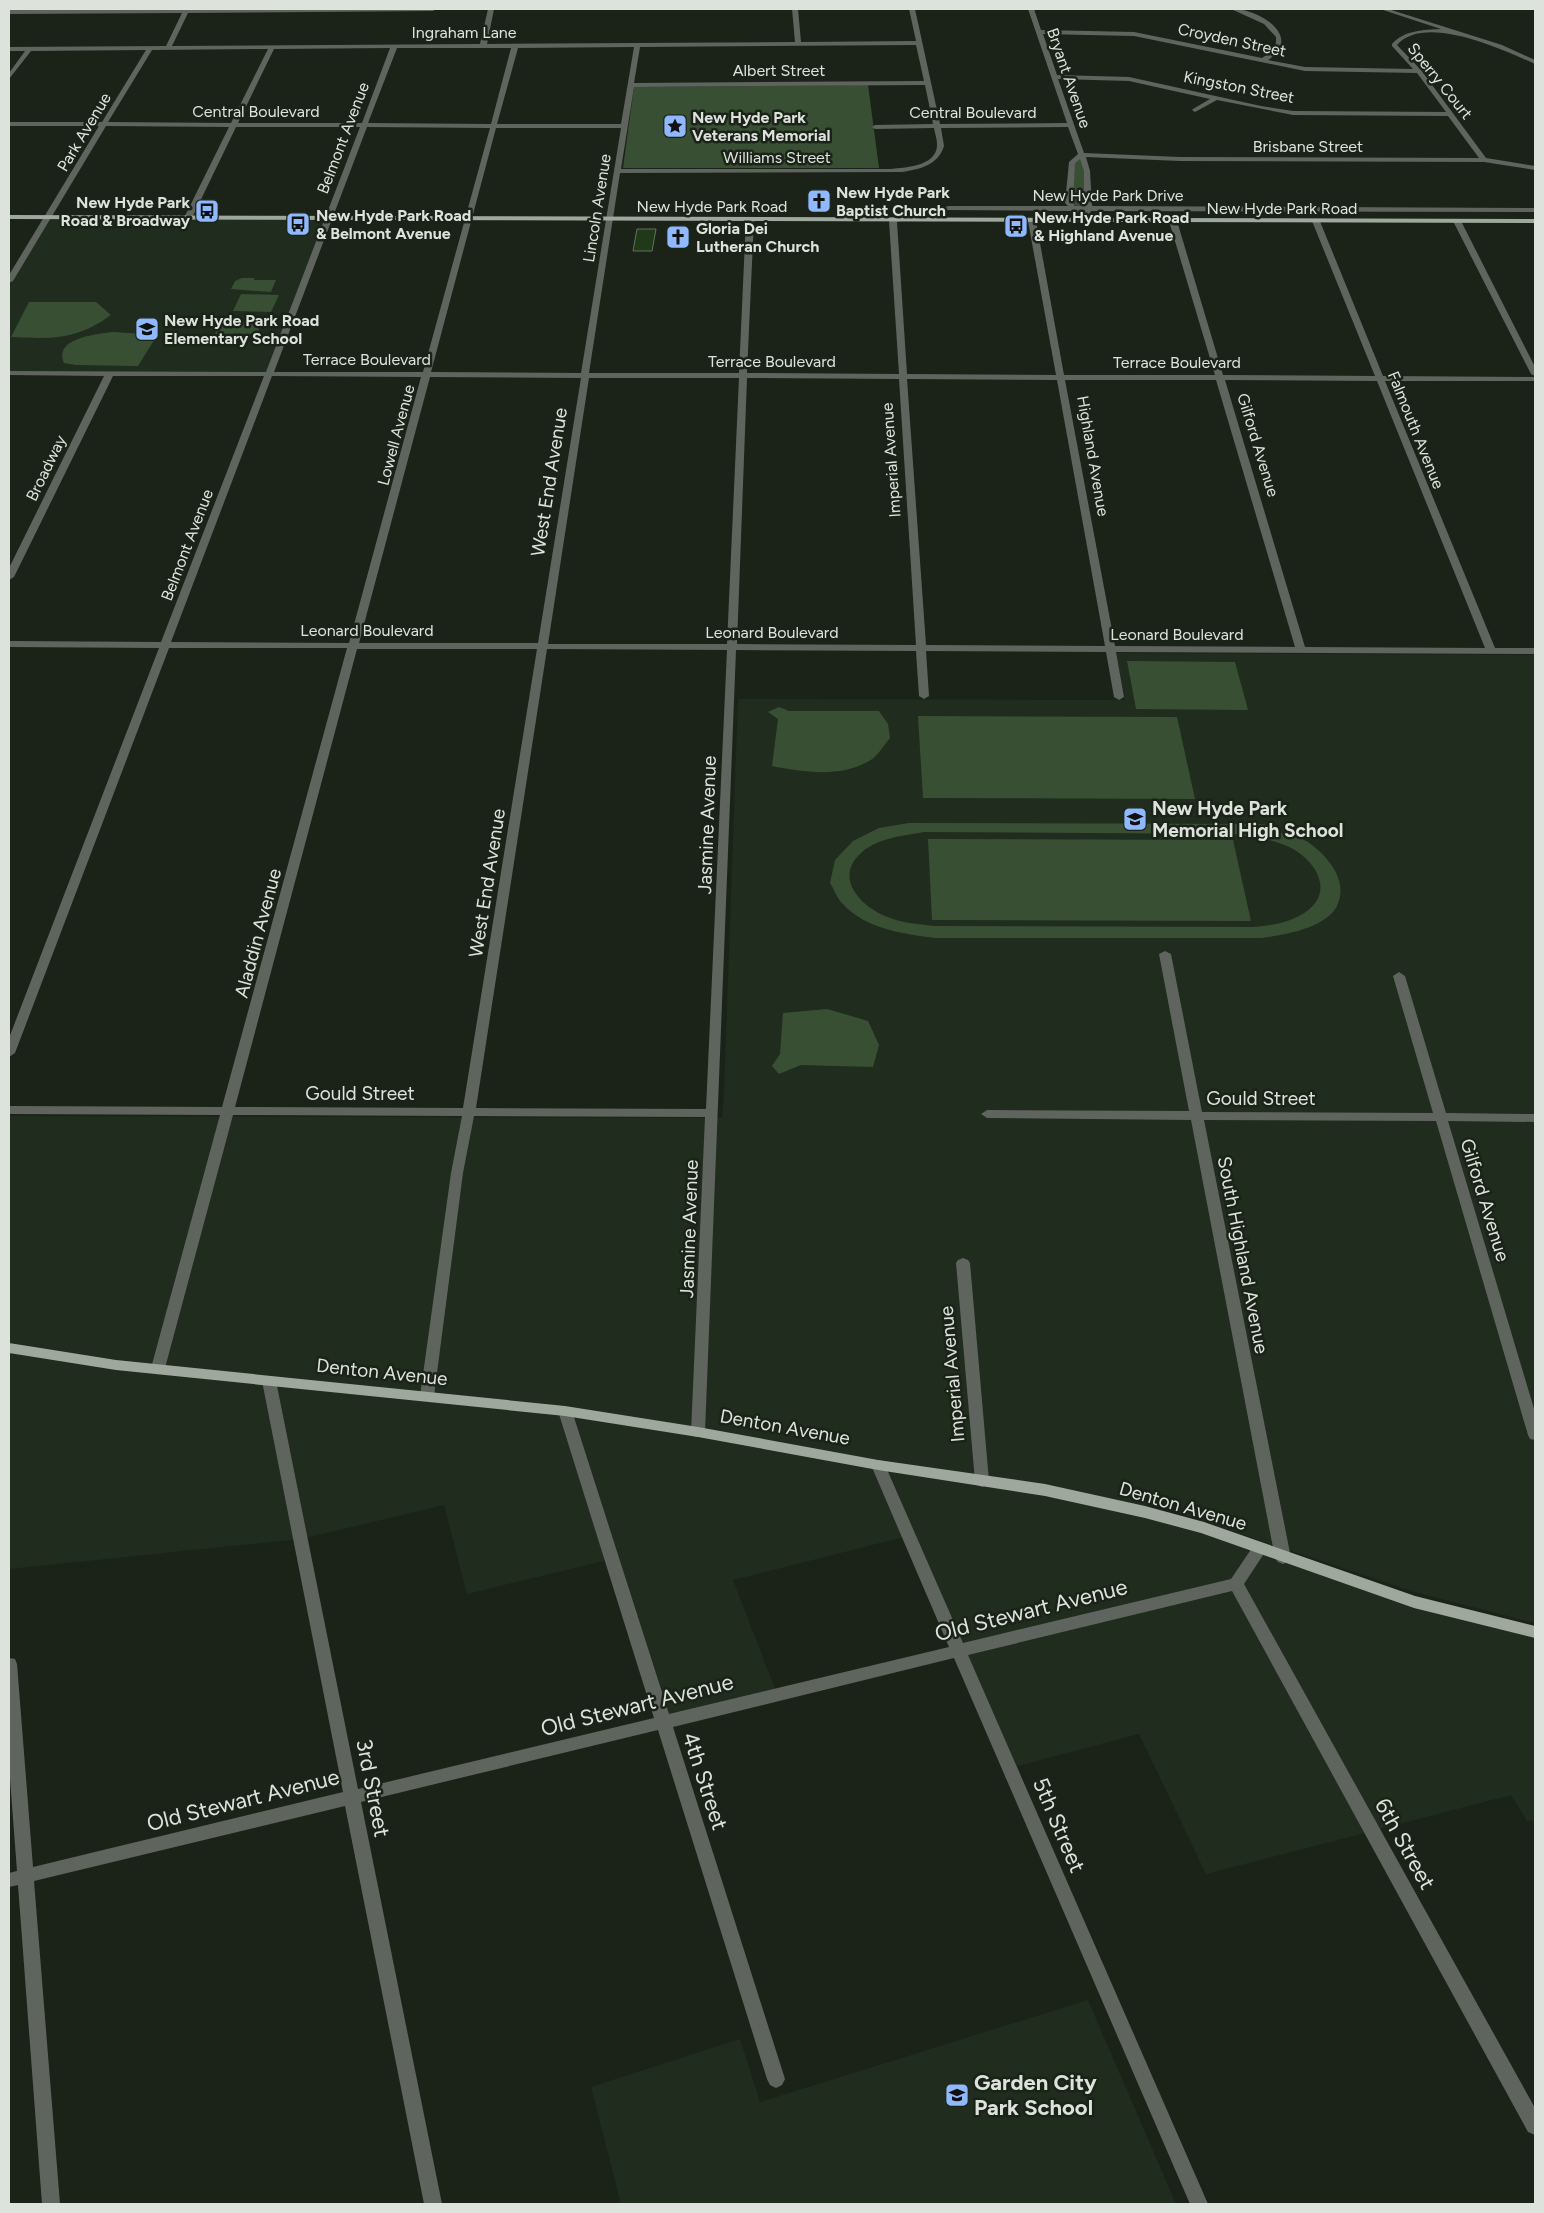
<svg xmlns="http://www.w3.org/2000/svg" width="1544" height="2213" viewBox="0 0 1544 2213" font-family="Figtree,sans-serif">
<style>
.built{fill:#202c1d}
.green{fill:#394f34;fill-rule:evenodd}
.building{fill:#203919;stroke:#656f63}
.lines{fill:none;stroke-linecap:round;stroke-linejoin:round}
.minor{fill:#60645f;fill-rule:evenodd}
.major{fill:#9fa89d;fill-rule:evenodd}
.labels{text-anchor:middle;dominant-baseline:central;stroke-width:5;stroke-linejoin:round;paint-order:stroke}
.far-street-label{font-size:16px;fill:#dde3dc;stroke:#1b2319}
.far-poi-label{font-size:16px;font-weight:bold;fill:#dde3dc;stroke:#1b2319;text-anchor:start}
.street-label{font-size:19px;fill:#dde3dc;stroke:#1b2319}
.poi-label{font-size:19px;font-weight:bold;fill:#dde3dc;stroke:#1b2319;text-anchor:start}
.near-street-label{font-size:22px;fill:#dde3dc;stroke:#1b2319}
.near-poi-label{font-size:22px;font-weight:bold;fill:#dde3dc;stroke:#1b2319;text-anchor:start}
</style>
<rect width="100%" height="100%" fill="#1b2319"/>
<path class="built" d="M51 217 328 218 267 373 9 371V286Z
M1116 653 1535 655V1623L1414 1592 1163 1508 1054 1492 1145 1512 1414 1602 1535 1632V1820L1527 1821 1511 1795 1206 1874 1139 1734 1010 1768 908 1536 733 1580 777 1694 663 1722 612 1559 467 1594 444 1505 301 1539 9 1569V1116L722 1118 724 1093 738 699 1125 700Z
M1088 2000 1176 2204H621L591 2087 740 2039 760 2102Z"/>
<path class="green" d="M868 85 879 168H623L634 87Z
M1080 158 1085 171 1087 202 1079 208 1071 202 1074 163Z
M242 278H254V280H276L271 292 231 289 235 281Z
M241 294 279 295 271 312 233 311Z
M29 302H96L111 315C77 340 51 339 11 337Z
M220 322H262L257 334H215Z
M113 332 144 334 156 337 138 366 76 365 64 363C53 338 97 334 113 332Z
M1127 661 1235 662 1248 710 1136 709Z
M779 707 789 711H879L888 724 890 738C884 745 877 757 869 761 840 778 803 772 772 766L778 719 768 712Z
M918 716 1177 717 1195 799 923 798Z
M909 823 1266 824 1268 830C1281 833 1296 835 1308 842 1328 856 1349 881 1337 906 1326 928 1284 935 1262 938H936C903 934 865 929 842 903 837 898 834 889 830 883L835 860 853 841 879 828ZM924 832 1234 834C1254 837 1275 839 1293 849 1322 866 1334 898 1299 916 1284 924 1267 926 1251 927L934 926C917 924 901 923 885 916 861 906 835 879 859 855 875 838 902 836 924 832Z
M928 839 1233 840 1251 921 932 920Z
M827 1009 868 1021 879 1045 873 1067 801 1065 779 1074 772 1066 780 1054 783 1013Z"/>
<path class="building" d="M637 229H656L652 251H633Z"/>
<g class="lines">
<path class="minor" d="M184 9H436L433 11 188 13 172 46 480 44 488 9H494L487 44 795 42 792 9H798L801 42 916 41 909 9H915L940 124 1067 123 1028 9H1034L1041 30 1134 32 1262 58C1271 52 1277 49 1276 37L1264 24 1231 9C1256 7 1305 36 1268 60L1305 67 1413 69 1392 46V44C1404 30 1424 30 1441 29L1380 9H1388L1502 45 1535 60V64L1533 63C1503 50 1425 13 1397 45L1421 70 1486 158 1535 166V170L1484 162 1180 161 1086 157 1090 171 1092 206 1535 208V212L1091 211 1087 221 1083 223 1071 211 949 210 897 222 907 374 1056 375 1028 221 1032 219 1036 221 1064 375H1215L1169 221 1173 219 1177 221 1223 375 1375 376 1312 221 1319 219 1383 376 1535 377V381H1385L1495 648H1535V654L1116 652 1124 697 1119 700 1114 697 1106 652 926 651 929 696 924 699 919 696 916 651 736 650 705 1432 703 1436 698 1437 693 1436 691 1432 705 1117 474 1116 463 1173 434 1396 432 1400H422L420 1396 451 1173 462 1116 233 1115 165 1368 163 1372H153L151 1368 220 1115 9 1114V1106L222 1107 347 648H169L15 1053 9 1057V1038L159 648 9 647V641L161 642 264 376H113L14 577 9 580V568L104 376 9 375V371L266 372 360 127H236L192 218 188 220 184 218 229 127 106 126 13 281 9 283V275L99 126H9V122H102L146 50 31 51 9 79V73L25 51H9V47L166 46 182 13 9 14V10ZM1043 34 1134 36 1305 71 1417 73 1446 112 1293 111 1261 106 1129 77 1057 75ZM916 45 924 81 634 83 640 47ZM634 47 621 124H497L518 48ZM390 48 362 123H238L274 49ZM397 48H511L491 124 368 123ZM268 49 231 123 108 122 152 50ZM1058 79 1129 81 1210 99 1193 109 1192 110 1195 112 1217 100 1293 115 1448 116 1479 158 1180 157 1084 153ZM925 85 933 124 875 125 872 127 875 129 934 128C935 134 937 139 937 144 938 167 902 168 887 169H621L634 87ZM367 127 490 128 423 372H274ZM1068 127 1078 154 1069 162 1065 203 1068 206H949L889 221 899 374 747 373 754 219 750 217 746 219 739 373H589L620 173 902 172C921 169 938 165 944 146L941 128ZM496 128H621L581 373 431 372ZM1080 159 1084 171V206H1075L1073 203 1075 163ZM1079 211H1084L1082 215ZM272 376 421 377 349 643 171 642ZM430 377 581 378 538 643H359ZM589 378H739L727 644H548ZM747 378 899 379 916 645 737 644ZM907 379 1057 380 1105 646 926 645ZM1065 380H1216L1295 647 1115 646ZM1225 380 1377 381 1485 648 1305 647ZM357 649H537L463 1108 235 1107ZM547 649 727 650 706 1109 476 1108Z
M1454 219 1461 221 1535 367V376L1531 374 1453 221Z
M1165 951 1171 954 1202 1112 1433 1113 1393 976 1399 972 1405 976 1446 1113 1535 1114V1122L1448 1121 1535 1412V1440L1530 1439 1528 1435 1436 1121 1204 1120 1291 1558 1288 1562 1283 1564 1278 1562 1275 1558 1191 1120 987 1118 981 1114 987 1110 1189 1111 1159 954Z
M963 1258 968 1260 970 1263 989 1481 987 1485 982 1487 977 1485 975 1481 956 1263 958 1260Z
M269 1376 274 1377 276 1381 358 1789 654 1718 558 1411 560 1407H570L572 1411 669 1714 949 1647 871 1465 873 1461 878 1460 883 1461 885 1465 963 1643 1231 1579 1254 1545 1259 1543 1264 1545 1267 1549 1244 1584 1535 2108V2135L1528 2132 1232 1591 968 1655 1208 2204H1190L954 1658 673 1727 785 2079 782 2085 776 2088 770 2085 767 2079 658 1730 361 1802 442 2204H424L345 1806 34 1881 60 2204H42L18 1885 9 1887V1873L17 1871 9 1766V1658L15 1659 17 1664 33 1867 343 1792 262 1381 264 1377Z"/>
<path class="major" d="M9 215 1535 219V223L9 219Z
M9 1343 116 1360 565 1406 698 1427 878 1460 1045 1484 1145 1506 1204 1522 1415 1596 1535 1626V1638L1414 1608 1201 1533 1145 1518 1045 1496 878 1470 698 1437 565 1416 116 1370 9 1353Z"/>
</g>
<defs>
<g id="sight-square" transform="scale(1.25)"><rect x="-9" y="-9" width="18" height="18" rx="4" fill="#8fb8fd" stroke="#1b2319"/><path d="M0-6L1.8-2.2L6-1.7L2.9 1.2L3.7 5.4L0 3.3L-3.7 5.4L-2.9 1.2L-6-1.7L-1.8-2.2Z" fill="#111"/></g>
<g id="church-square" transform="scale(1.25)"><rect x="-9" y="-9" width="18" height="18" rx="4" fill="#8fb8fd" stroke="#1b2319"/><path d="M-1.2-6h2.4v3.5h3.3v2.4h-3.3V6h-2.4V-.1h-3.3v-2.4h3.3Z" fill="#111"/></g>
<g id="bus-square" transform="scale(1.25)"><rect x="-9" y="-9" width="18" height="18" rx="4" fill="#8fb8fd" stroke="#1b2319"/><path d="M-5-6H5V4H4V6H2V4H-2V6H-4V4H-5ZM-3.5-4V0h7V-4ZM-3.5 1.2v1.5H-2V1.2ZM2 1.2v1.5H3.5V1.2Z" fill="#111"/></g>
<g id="school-square" transform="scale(1.25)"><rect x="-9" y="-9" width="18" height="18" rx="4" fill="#8fb8fd" stroke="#1b2319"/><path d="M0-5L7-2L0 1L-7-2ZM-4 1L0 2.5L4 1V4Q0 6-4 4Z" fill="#111"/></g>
</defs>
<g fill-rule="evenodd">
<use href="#sight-square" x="675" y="126"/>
<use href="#church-square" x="819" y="201"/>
<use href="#bus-square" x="207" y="211"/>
<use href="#bus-square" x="298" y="224"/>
<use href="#bus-square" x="1016" y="226"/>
<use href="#church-square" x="678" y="237"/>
<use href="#school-square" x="147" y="329"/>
<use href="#school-square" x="1135" y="819"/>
<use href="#school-square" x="957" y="2095"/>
</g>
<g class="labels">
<g class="far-street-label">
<text x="464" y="32">Ingraham Lane</text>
<text transform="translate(1232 40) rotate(12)">Croyden Street</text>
<text x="779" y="70">Albert Street</text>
<text transform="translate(1069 78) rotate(71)">Bryant Avenue</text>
<text transform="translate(1440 81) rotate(51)">Sperry Court</text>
<text transform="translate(1239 87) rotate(11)">Kingston Street</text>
<text x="256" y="111">Central Boulevard</text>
<text x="973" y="112">Central Boulevard</text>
<text transform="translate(84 132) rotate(-59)">Park Avenue</text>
<text transform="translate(343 138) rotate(-69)">Belmont Avenue</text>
<text x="1308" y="146">Brisbane Street</text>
<text x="777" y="157">Williams Street</text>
<text x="1108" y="195">New Hyde Park Drive</text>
<text x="712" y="206">New Hyde Park Road</text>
<text transform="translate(597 208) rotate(-81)">Lincoln Avenue</text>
<text x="1282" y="208">New Hyde Park Road</text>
<text x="367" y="359">Terrace Boulevard</text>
<text x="772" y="361">Terrace Boulevard</text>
<text x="1177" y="362">Terrace Boulevard</text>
<text transform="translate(1416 430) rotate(68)">Falmouth Avenue</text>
<text transform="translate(396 435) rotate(-75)">Lowell Avenue</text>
<text transform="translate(1258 445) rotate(73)">Gilford Avenue</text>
<text transform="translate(1093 456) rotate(80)">Highland Avenue</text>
<text transform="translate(891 460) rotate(-94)">Imperial Avenue</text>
<text transform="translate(46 468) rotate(-64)">Broadway</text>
<text transform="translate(187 545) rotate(-69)">Belmont Avenue</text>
<text x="367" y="630">Leonard Boulevard</text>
<text x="772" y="632">Leonard Boulevard</text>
<text x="1177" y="634">Leonard Boulevard</text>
</g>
<g class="far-poi-label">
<text x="692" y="117">New Hyde Park<tspan x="692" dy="18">Veterans Memorial</tspan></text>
<text x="836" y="192">New Hyde Park<tspan x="836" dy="18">Baptist Church</tspan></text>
<text x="190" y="202" text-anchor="end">New Hyde Park<tspan x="190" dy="18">Road &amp; Broadway</tspan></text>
<text x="316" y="215">New Hyde Park Road<tspan x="316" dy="18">&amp; Belmont Avenue</tspan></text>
<text x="1034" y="217">New Hyde Park Road<tspan x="1034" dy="18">&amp; Highland Avenue</tspan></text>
<text x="696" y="228">Gloria Dei<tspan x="696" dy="18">Lutheran Church</tspan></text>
<text x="164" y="320">New Hyde Park Road<tspan x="164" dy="18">Elementary School</tspan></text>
</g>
<g class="street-label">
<text transform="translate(549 482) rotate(-81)">West End Avenue</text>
<text transform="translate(707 825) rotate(-88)">Jasmine Avenue</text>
<text transform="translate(487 883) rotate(-81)">West End Avenue</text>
<text transform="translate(258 933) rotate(-75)">Aladdin Avenue</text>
<text x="360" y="1093">Gould Street</text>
<text x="1261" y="1098">Gould Street</text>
<text transform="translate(1485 1200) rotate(73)">Gilford Avenue</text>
<text transform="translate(689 1229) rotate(-88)">Jasmine Avenue</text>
<text transform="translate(1243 1255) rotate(79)">South Highland Avenue</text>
<text transform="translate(382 1372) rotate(6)">Denton Avenue</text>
<text transform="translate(952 1374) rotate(-95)">Imperial Avenue</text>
<text transform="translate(785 1427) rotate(10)">Denton Avenue</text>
<text transform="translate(1183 1506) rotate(16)">Denton Avenue</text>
</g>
<g class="poi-label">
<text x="1152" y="808">New Hyde Park<tspan x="1152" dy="22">Memorial High School</tspan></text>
</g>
<g class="near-street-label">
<text transform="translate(1031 1610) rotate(-14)">Old Stewart Avenue</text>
<text transform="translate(637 1705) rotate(-14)">Old Stewart Avenue</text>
<text transform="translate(705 1781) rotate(72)">4th Street</text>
<text transform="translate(373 1788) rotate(79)">3rd Street</text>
<text transform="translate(243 1800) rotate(-14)">Old Stewart Avenue</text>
<text transform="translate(1059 1825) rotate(67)">5th Street</text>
<text transform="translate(1405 1844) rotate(61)">6th Street</text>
</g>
<g class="near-poi-label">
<text x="974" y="2082">Garden City<tspan x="974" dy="25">Park School</tspan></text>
</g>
</g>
<rect width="1544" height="2213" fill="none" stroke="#dde3dc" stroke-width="20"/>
</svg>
